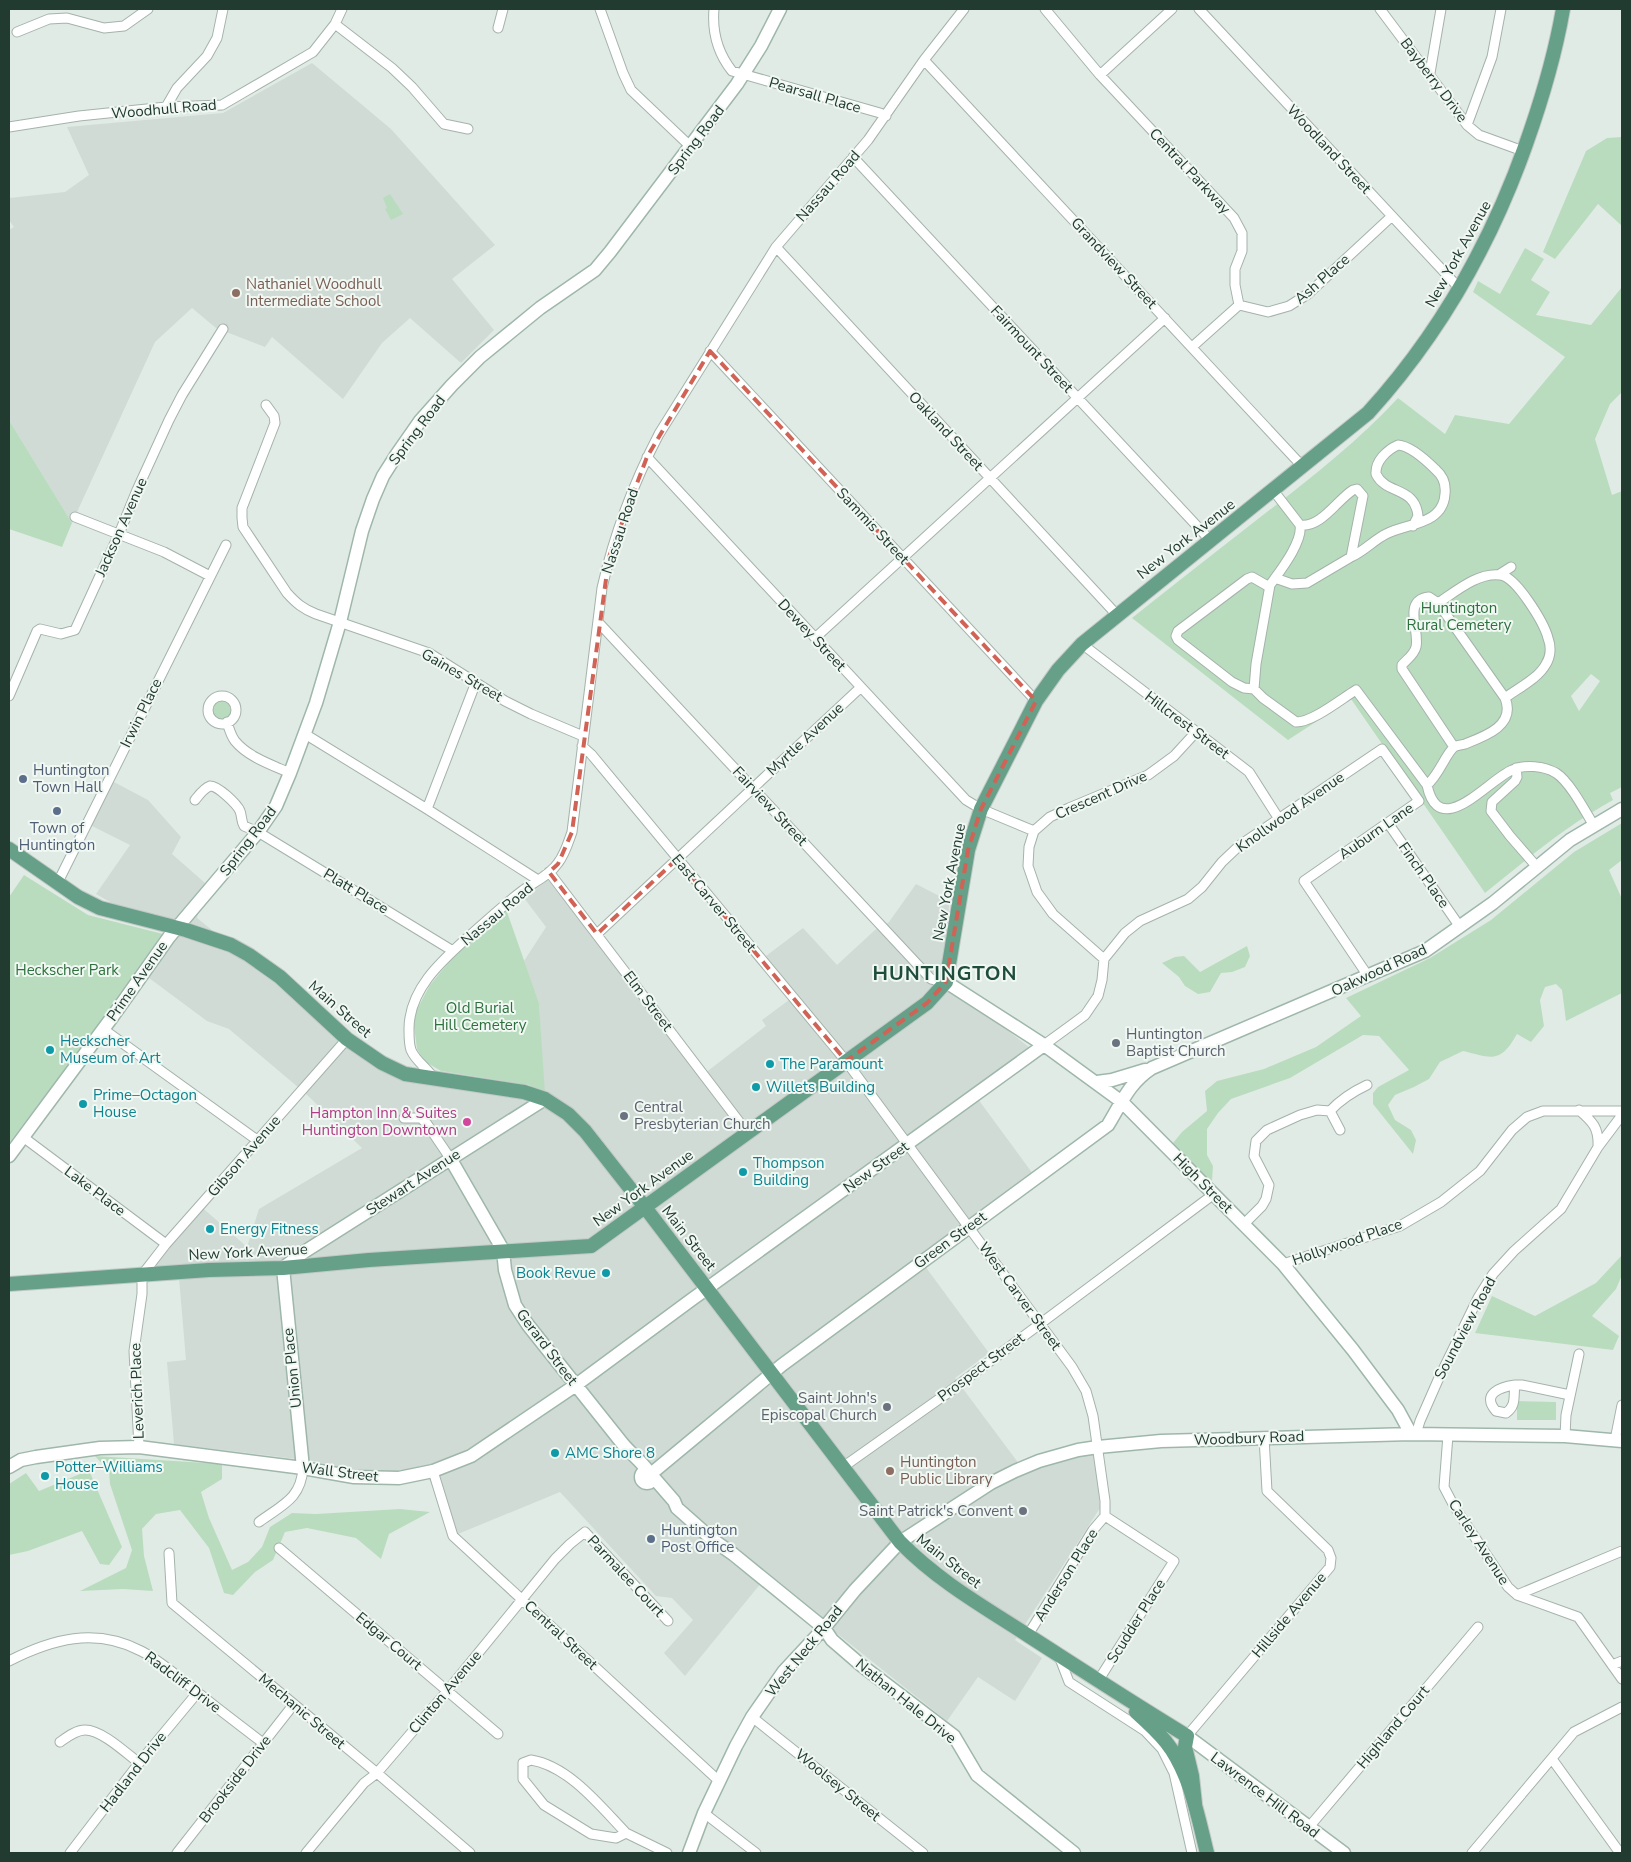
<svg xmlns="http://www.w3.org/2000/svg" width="1631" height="1862" viewBox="0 0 1631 1862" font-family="'Nunito Sans',sans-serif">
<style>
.built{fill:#cfdbd4}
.green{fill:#badcbe;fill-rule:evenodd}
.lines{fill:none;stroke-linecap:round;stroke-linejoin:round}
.street-casing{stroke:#a4b3ab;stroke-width:11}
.secondary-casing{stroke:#9fb7ab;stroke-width:15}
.primary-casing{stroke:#c1c8c5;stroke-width:16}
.street{stroke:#fff;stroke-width:9}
.secondary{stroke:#fff;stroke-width:12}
.primary{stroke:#66a089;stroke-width:14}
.marked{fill:none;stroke:#d06355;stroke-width:4;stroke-dasharray:10 6;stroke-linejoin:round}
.education-dot{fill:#8d6e63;stroke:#f1f8f3;stroke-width:2}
.service-dot{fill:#5c6f8a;stroke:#f1f8f3;stroke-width:2}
.worship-dot{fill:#6b7280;stroke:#f1f8f3;stroke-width:2}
.culture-dot{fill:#0f9aa8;stroke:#f1f8f3;stroke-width:2}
.hotel-dot{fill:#d1479c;stroke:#f1f8f3;stroke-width:2}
.labels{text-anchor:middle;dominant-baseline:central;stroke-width:4;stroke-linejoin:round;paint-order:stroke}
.street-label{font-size:15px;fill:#213b31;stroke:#f1f8f3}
.education-label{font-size:15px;fill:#785e54;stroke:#f1f8f3;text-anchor:start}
.park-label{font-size:15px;fill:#2c713d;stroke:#f1f8f3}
.service-label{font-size:15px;fill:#4e5e75;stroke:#f1f8f3;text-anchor:start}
.worship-label{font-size:15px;fill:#5b616d;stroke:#f1f8f3;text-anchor:start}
.culture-label{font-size:15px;fill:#0d838f;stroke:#f1f8f3;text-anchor:start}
.hotel-label{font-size:15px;fill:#b23c85;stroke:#f1f8f3;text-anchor:end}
.district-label{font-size:20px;font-weight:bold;letter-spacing:1px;fill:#1e4d3b;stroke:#f1f8f3}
</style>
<rect width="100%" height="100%" fill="#e1ebe5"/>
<path class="built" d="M312 63 391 129 495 245 452 279 494 330 461 363 410 318 382 343 343 399 272 337 265 347 216 328 192 308 155 342 72 523 9 420V230L14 227 9 220V198L65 192 89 175 67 127 223 113Z
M112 781 148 800 181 837 172 854 205 883 197 918 347 1039 405 1074 544 1099 539 1003 524 961 546 927 524 898 548 880 700 1077 766 1026 762 1020 789 1000 758 962 803 928 837 965 875 930 889 922 916 884 949 901 946 982 1030 1048 972 1091 1033 1174 919 1258 989 1353 955 1378 1025 1472 1057 1461 1095 1454 1100 1508 1015 1640 1042 1658 1015 1701 978 1677 947 1721 766 1577 685 1676 664 1653 693 1620 672 1598 656 1596 560 1492 453 1536 424 1467 385 1473 354 1471 313 1461 174 1444 167 1362 186 1360 178 1266 139 1269 197 1203 247 1247 259 1209 362 1148 305 1093 229 1029 207 1021 149 978 175 939 96 894 130 845 90 825Z"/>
<path class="green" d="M1622 137V226L1598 204 1555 259 1543 252 1586 151 1607 138Z
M390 194 403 214 391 220 385 209 387 208 383 198Z
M1525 248 1544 259 1531 280 1550 292 1536 315 1591 325 1622 287V392L1610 404 1595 439 1612 495 1622 491V787L1610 793 1613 800C1567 825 1526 860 1485 893L1351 699 1288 740 1132 618C1175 584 1219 549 1263 515 1310 479 1357 442 1398 398L1445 434 1455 415 1509 424 1565 357 1473 292 1478 281 1500 294ZM1591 674 1600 681 1579 711 1571 696Z
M9 420 72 523 62 547 9 529Z
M210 710a12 12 0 1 1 24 0a12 12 0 1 1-24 0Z
M1622 823V860L1609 870 1622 899V993L1566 1021 1562 990 1556 984 1545 987 1540 1000 1544 1026 1531 1042 1517 1034C1500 1064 1492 1058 1463 1051L1440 1062 1429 1079 1414 1087 1395 1095 1388 1105 1395 1120 1411 1130 1416 1140 1413 1154 1373 1104V1093L1378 1087 1409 1070 1379 1036 1363 1035 1290 1078 1231 1099 1218 1113 1207 1129V1155L1213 1166 1212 1181 1204 1177 1173 1143 1182 1132 1207 1111 1205 1091 1217 1081 1264 1069 1316 1047 1361 1016 1346 998 1430 958 1491 920 1574 852Z
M24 875 88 915 167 935 9 1143V897Z
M506 909 539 1003 545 1094 529 1085 441 1071 424 1061 417 1049 414 1026 416 1011 430 985 459 950Z
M1247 946 1250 956 1245 967 1232 972 1221 973 1210 992 1198 994 1185 986 1179 977 1162 963 1175 957 1184 956 1200 972Z
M1622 1255V1275L1616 1289 1592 1316 1619 1336 1613 1350 1475 1333 1492 1296 1535 1316 1596 1283Z
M1517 1401 1556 1402V1420H1517Z
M95 1456 222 1464V1479L201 1492 209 1518 232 1570 248 1562 262 1547 270 1527 292 1513 316 1514 400 1509 430 1512 389 1534 381 1559 356 1538 307 1528 285 1532 273 1560 255 1572 233 1595 224 1593 209 1548 180 1510 156 1514 142 1529 144 1556 153 1591 123 1589 80 1591 126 1568 132 1550 110 1484 109 1471Z
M85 1461 122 1547 109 1565 100 1564 82 1531 28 1551 9 1555V1484L26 1473 39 1491 80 1474Z"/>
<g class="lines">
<g class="street-casing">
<path id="street" d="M600 9 623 73 631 90 691 147
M714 9C712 32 717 52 732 71L880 113 886 116
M1045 9 1100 75 1234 218 1242 233V251L1235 269V285L1239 305 1192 347
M1199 9 1460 289
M1380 9 1467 125 1479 135 1523 151
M335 24 392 68 412 87 444 124 468 129
M498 28 503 9
M17 32 49 19 67 18 104 28 124 26 148 9
M924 60 1303 467
M1430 73 1441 9
M1100 75 1172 9
M166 107 177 88 207 56 217 38 223 9
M1467 125 1492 57 1501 9
M9 127 79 116 166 107 222 105 313 52 335 24 342 9
M853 157 1210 540
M776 247 1117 615
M1239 305 1268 312 1289 306 1308 294 1392 216
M710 351 1036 701
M266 405 274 416 275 423 242 508V518L243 527 287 593C296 603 303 609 316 614L429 653 505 701 531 714 583 736
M647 457 966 800 981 809 1034 831
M1273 490 1300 525C1303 542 1280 571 1270 585H1266L1252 577 1247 579 1178 631 1176 636 1178 640 1232 682 1244 688 1254 689 1263 698 1296 722C1313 722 1341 699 1356 690L1427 785C1439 775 1445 755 1454 747 1457 745 1462 745 1465 744 1486 736 1516 725 1505 698L1438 603 1429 597C1402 600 1420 631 1416 647 1414 655 1407 659 1402 665V669L1454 747
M75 517 164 552 210 576
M1351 557C1364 551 1374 540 1386 534 1407 523 1443 525 1445 494 1446 485 1443 476 1436 470 1427 461 1411 446 1398 445 1387 450 1375 461 1376 474 1386 495 1415 486 1418 516L1413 526
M1500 574 1511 567
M1275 578 1292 584 1307 583 1351 557 1363 496 1357 489 1353 490C1337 500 1321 528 1300 525
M1438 603C1455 592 1478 572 1500 575 1516 576 1544 623 1548 638 1551 646 1551 656 1546 664 1538 679 1518 688 1505 698
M598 622 931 979 946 982
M815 638 1165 318
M1082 644 1249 772 1279 819
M1254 689 1256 664 1270 585
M9 696 37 631 40 629 61 634 75 630 119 534 137 490 169 420 182 395 223 329
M208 710a14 14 0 1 1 28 0a14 14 0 1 1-28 0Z
M227 722C229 729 231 736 235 741 248 757 272 765 290 773
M305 734 427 809 538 880
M582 746 591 754 846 1061 1072 1367 1086 1391 1093 1416 1105 1501V1516
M1516 768 1517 777 1515 781 1492 802 1491 811 1510 836 1537 867
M1427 785C1439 842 1488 780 1512 770 1525 764 1544 766 1556 773 1570 782 1585 811 1594 826
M195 800C199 795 204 788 210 786 217 785 237 804 240 811 242 816 241 821 244 826L258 832 453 951
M427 809 476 682
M1388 823 1460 927
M549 872 747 1132
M58 882 226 545
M597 934 860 688
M1104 959 1053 914 1037 892 1028 866 1029 847 1034 831 1050 817 1069 808 1148 775 1174 756 1196 732
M103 1029 257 1140
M1044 1045 1085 1015 1098 996 1102 980 1104 959 1125 933 1140 921 1188 899 1202 887 1222 862 1240 845 1382 749 1419 801 1304 881 1368 976
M434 1079C428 1068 416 1062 411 1050 409 1044 409 1037 409 1031 408 987 446 957 476 930 491 917 506 903 522 891 534 882 550 875 558 863 565 854 568 843 572 832L602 588C614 535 634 482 659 434L776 247 868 140 924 60 964 9
M1579 1110C1593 1122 1599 1128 1598 1147
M1330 1111C1341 1099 1352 1092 1367 1085
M1330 1111 1340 1130
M404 1118H421L427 1124 450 1158
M23 1137 166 1244
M1244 1224 1262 1206 1266 1199 1269 1185 1254 1156 1256 1141 1267 1130 1300 1115 1317 1110 1330 1111
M1283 1264 1400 1226 1441 1202 1480 1171 1512 1130 1527 1117 1543 1111H1622
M1515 1385C1513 1396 1517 1405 1506 1413L1496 1411C1481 1394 1500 1387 1515 1385Z
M1515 1385H1522L1570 1395
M1416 1434 1420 1421 1438 1380 1478 1298 1493 1274 1514 1251 1561 1209 1598 1147 1622 1115
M1448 1435 1444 1487 1454 1506 1508 1587 1517 1595 1578 1617 1622 1679
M1565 1436 1566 1415 1579 1354
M1615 1440 1622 1405
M139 1447 134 1351 142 1294V1275L166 1244 347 1039
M843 1467 949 1392 1214 1194
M433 1471 453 1536 719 1781
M259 1522C282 1505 301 1499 303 1468
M279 1548 498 1734
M169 1553 172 1603 377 1773 470 1853
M1517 1595 1622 1551
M1028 1635 1093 1530 1105 1516
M1059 1656 1069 1682 1145 1731 1162 1749 1174 1773 1192 1853
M9 1661C52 1639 95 1627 141 1651 161 1661 178 1677 196 1691 218 1709 241 1726 263 1743
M1612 1665 1622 1661
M1098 1681 1174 1561 1105 1516
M752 1717 923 1853
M1187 1736 1330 1567 1331 1558 1328 1550 1267 1491 1264 1437
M60 1742C67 1737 76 1730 85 1730 102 1730 126 1753 139 1763
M1552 1759 1620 1853
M531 1760C569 1766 601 1807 626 1833L616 1838 591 1834 544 1805 523 1779V1763Z
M704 1813 756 1853
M1309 1827 1478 1627
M626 1833 667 1853
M70 1853 139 1763 198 1692
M177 1853 294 1704
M306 1853 364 1783 377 1773 448 1690 555 1559 570 1544 585 1532 668 1621
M1472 1853 1574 1732 1622 1707"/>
</g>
<g class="secondary-casing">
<path id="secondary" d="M946 982 1044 1045 1122 1102 1283 1264 1353 1350 1398 1410 1411 1434
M1097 1082 1112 1080 1145 1070
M9 1156 113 1016 169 937 258 832 276 806 290 773 316 703 340 622 362 531 373 499 383 476 397 454 420 421 452 385 480 357 540 308 595 270 610 252 737 84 761 46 780 9
M450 1158 503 1250 505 1270 515 1305 528 1325 622 1443C630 1453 640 1460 648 1471
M9 1467 21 1460 36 1457 100 1448 139 1447 303 1468 354 1477 399 1478 433 1471 471 1456 576 1385 691 1300 1044 1045
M303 1468 283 1268 304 1252 545 1099
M641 1477a6 6 0 1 1 12 0a6 6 0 1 1-12 0Z
M652 1473 782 1365 1108 1125C1122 1102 1129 1083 1152 1068L1425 951 1493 903 1570 840 1622 809
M654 1478 674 1501 677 1508 713 1540 733 1554 824 1628 832 1640 861 1665 954 1736 977 1775 1074 1853
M1187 1736 1344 1853
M689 1853 704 1813 736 1746 752 1717 784 1671 824 1628 855 1590 900 1542 991 1483 1015 1471 1039 1461 1078 1450 1098 1447 1161 1441 1411 1434 1565 1436 1622 1441"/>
</g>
<g class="primary-casing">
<path id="primary" d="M9 849 78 897 100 908 186 930 231 945 249 955 280 977 347 1039 382 1063 405 1074 524 1092 545 1099 568 1114 585 1131 644 1206 900 1542C938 1581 984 1607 1029 1636 1082 1670 1134 1704 1187 1736L1185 1747 1192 1776 1195 1804
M9 1284 209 1270 283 1268 369 1260 591 1246 927 1003 946 982 968 850 981 809 1036 701 1058 670 1082 644 1368 413C1439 335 1491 243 1526 144 1542 99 1555 55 1563 9
M1136 1712C1146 1721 1157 1731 1166 1742 1190 1772 1198 1817 1207 1853"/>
</g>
<use href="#street" class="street"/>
<use href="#secondary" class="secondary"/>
<use href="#primary" class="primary"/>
</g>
<path class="marked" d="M710 351 1036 701 981 809 968 850 946 982 927 1003 846 1061 677 859 597 934 549 872 558 864 572 832 609 557 647 457Z"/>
<g class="education-dot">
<circle cx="236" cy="293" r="5"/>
<circle cx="890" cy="1471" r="5"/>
</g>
<g class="service-dot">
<circle cx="23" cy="779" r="5"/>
<circle cx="57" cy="811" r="5"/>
<circle cx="651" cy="1539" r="5"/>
</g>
<g class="worship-dot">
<circle cx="1116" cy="1043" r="5"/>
<circle cx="624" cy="1116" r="5"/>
<circle cx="887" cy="1407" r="5"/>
<circle cx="1023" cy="1511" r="5"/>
</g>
<g class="culture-dot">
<circle cx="50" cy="1050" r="5"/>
<circle cx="770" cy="1064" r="5"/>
<circle cx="756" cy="1087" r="5"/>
<circle cx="83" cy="1104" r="5"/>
<circle cx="743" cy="1172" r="5"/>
<circle cx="210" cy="1229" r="5"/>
<circle cx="606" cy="1273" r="5"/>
<circle cx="555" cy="1453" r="5"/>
<circle cx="45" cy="1476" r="5"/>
</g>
<circle class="hotel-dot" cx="467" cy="1122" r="5"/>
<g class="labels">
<g class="street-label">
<text transform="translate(1434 80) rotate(53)">Bayberry Drive</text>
<text transform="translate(815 95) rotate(16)">Pearsall Place</text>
<text transform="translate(164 109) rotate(-5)">Woodhull Road</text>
<text transform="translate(696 140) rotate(-53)">Spring Road</text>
<text transform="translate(1329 149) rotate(47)">Woodland Street</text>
<text transform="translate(1190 171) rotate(47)">Central Parkway</text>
<text transform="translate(828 186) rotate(-49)">Nassau Road</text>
<text transform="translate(1458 254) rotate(-61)">New York Avenue</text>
<text transform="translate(1114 263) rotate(47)">Grandview Street</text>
<text transform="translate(1322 279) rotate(-41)">Ash Place</text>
<text transform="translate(1032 349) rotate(47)">Fairmount Street</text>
<text transform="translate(417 430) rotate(-53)">Spring Road</text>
<text transform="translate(946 431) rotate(47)">Oakland Street</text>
<text transform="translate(873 526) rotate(47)">Sammis Street</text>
<text transform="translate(121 527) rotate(-66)">Jackson Avenue</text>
<text transform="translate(620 531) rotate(-72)">Nassau Road</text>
<text transform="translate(1186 539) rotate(-38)">New York Avenue</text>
<text transform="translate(812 635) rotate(47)">Dewey Street</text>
<text transform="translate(462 675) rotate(30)">Gaines Street</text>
<text transform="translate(141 713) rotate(-64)">Irwin Place</text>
<text transform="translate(1187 725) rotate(37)">Hillcrest Street</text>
<text transform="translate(805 739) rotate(-43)">Myrtle Avenue</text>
<text transform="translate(1101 795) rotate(-24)">Crescent Drive</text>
<text transform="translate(770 806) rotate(47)">Fairview Street</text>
<text transform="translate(1290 812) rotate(-35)">Knollwood Avenue</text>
<text transform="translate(1376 831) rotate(-35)">Auburn Lane</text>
<text transform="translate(248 841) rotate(-53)">Spring Road</text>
<text transform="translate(1424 875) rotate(55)">Finch Place</text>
<text transform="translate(949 882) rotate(-79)">New York Avenue</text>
<text transform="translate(356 891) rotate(31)">Platt Place</text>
<text transform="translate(714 903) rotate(50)">East Carver Street</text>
<text transform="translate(497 914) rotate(-40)">Nassau Road</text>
<text transform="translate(1379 970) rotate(-25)">Oakwood Road</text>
<text transform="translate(137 981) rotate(-55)">Prime Avenue</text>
<text transform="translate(648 1001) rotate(53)">Elm Street</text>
<text transform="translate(340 1009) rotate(41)">Main Street</text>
<text transform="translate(244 1156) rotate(-49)">Gibson Avenue</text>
<text transform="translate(876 1167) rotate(-36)">New Street</text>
<text transform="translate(413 1182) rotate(-33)">Stewart Avenue</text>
<text transform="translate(1203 1183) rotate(45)">High Street</text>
<text transform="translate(643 1188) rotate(-36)">New York Avenue</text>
<text transform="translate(95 1191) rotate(37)">Lake Place</text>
<text transform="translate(689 1238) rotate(52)">Main Street</text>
<text transform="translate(950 1240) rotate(-36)">Green Street</text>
<text transform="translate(1347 1242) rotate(-19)">Hollywood Place</text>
<text transform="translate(248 1252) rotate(-3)">New York Avenue</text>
<text transform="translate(1020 1296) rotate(54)">West Carver Street</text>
<text transform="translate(1465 1328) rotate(-62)">Soundview Road</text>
<text transform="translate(547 1347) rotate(53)">Gerard Street</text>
<text transform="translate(981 1367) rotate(-37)">Prospect Street</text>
<text transform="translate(292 1368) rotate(-96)">Union Place</text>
<text transform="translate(137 1391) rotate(-92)">Leverich Place</text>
<text transform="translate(1249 1438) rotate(-2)">Woodbury Road</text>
<text transform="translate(340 1472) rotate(7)">Wall Street</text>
<text transform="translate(1479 1542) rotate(57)">Carley Avenue</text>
<text transform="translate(949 1561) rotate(38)">Main Street</text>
<text transform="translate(1066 1575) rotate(-58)">Anderson Place</text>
<text transform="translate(626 1576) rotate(47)">Parmalee Court</text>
<text transform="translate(1289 1615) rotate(-50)">Hillside Avenue</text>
<text transform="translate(1136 1621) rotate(-58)">Scudder Place</text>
<text transform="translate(561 1635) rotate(43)">Central Street</text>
<text transform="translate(389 1641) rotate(40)">Edgar Court</text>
<text transform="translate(804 1651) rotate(-51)">West Neck Road</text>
<text transform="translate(183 1682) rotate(37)">Radcliff Drive</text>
<text transform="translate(445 1692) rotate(-50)">Clinton Avenue</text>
<text transform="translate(906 1701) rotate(39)">Nathan Hale Drive</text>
<text transform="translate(302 1711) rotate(40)">Mechanic Street</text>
<text transform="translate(1393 1727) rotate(-50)">Highland Court</text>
<text transform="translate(133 1772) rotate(-52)">Hadland Drive</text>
<text transform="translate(235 1779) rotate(-52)">Brookside Drive</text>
<text transform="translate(838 1785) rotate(39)">Woolsey Street</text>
<text transform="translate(1265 1795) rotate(37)">Lawrence Hill Road</text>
</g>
<g class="education-label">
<text x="246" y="284">Nathaniel Woodhull<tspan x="246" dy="17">Intermediate School</tspan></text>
<text x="900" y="1462">Huntington<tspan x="900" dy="17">Public Library</tspan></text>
</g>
<g class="park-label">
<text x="1459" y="608">Huntington<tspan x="1459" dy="17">Rural Cemetery</tspan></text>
<text x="67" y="970">Heckscher Park</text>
<text x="480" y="1008">Old Burial<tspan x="480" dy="17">Hill Cemetery</tspan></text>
</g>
<g class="service-label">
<text x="33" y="770">Huntington<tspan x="33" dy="17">Town Hall</tspan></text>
<text x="57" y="828" text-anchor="middle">Town of<tspan x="57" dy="17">Huntington</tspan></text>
<text x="661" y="1530">Huntington<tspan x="661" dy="17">Post Office</tspan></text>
</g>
<g class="worship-label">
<text x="1126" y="1034">Huntington<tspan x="1126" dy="17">Baptist Church</tspan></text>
<text x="634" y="1107">Central<tspan x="634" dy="17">Presbyterian Church</tspan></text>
<text x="877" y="1398" text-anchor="end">Saint John's<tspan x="877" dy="17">Episcopal Church</tspan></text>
<text x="1013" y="1511" text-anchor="end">Saint Patrick's Convent</text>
</g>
<g class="culture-label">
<text x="60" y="1041">Heckscher<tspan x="60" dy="17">Museum of Art</tspan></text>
<text x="780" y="1064">The Paramount</text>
<text x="766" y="1087">Willets Building</text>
<text x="93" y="1095">Prime–Octagon<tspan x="93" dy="17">House</tspan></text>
<text x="753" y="1163">Thompson<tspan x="753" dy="17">Building</tspan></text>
<text x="220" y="1229">Energy Fitness</text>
<text x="596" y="1273" text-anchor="end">Book Revue</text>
<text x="565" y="1453">AMC Shore 8</text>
<text x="55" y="1467">Potter–Williams<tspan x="55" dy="17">House</tspan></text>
</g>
<g class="hotel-label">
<text x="457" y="1113">Hampton Inn &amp; Suites<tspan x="457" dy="17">Huntington Downtown</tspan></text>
</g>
<g class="district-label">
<text x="945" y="973">HUNTINGTON</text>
</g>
</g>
<rect width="1631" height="1862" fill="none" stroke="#213b31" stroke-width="20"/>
</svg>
